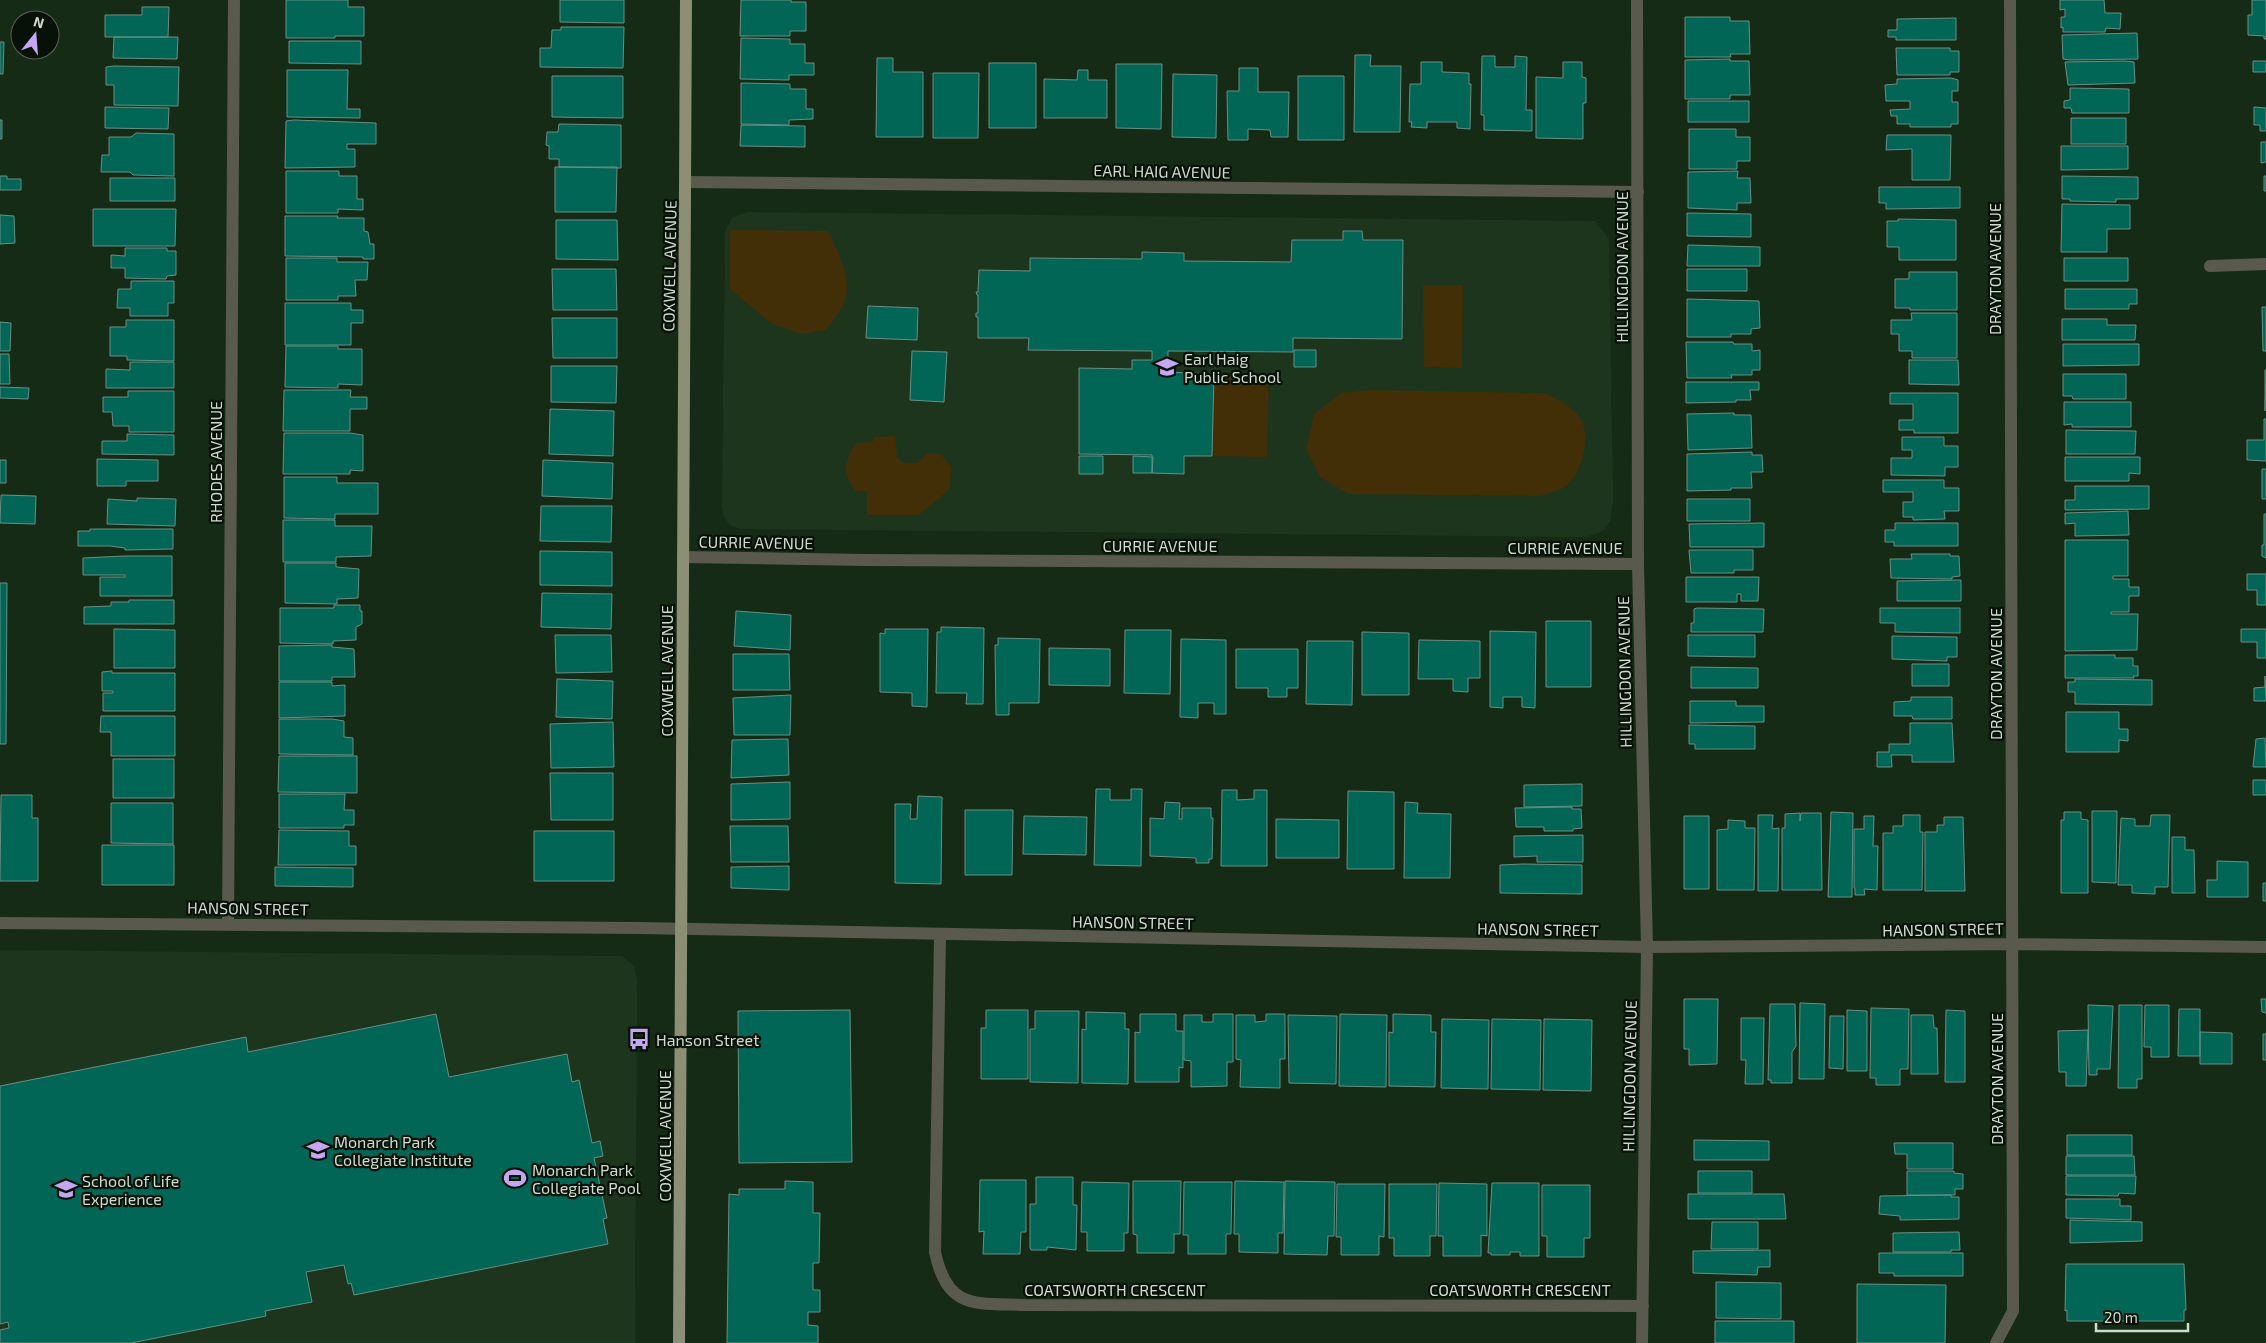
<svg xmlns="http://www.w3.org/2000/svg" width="2266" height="1343" viewBox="0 0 2266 1343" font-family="'Exo 2',sans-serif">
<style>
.built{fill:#1c351c}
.green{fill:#422f08}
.building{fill:#016655;stroke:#698f85}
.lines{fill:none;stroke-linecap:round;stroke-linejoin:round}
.minor{stroke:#595a4d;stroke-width:12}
.major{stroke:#8c8f74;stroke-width:12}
.labels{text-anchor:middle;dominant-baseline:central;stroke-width:4.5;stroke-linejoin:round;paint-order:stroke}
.street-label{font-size:16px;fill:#cedbcd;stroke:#081108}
.poi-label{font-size:16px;fill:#cedbcd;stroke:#081108;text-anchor:start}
</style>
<rect width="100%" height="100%" fill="#162b16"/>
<path class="built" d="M748 212 1595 221 1609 239 1613 499 1610 522 1603 531 1593 535 1583 537 740 529 730 525 724 517 722 507 725 231 732 218Z
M0 950 622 956 634 966 637 981 635 1343H0Z"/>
<path class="green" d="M730 230 828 231C837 250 851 275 846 297 843 309 833 320 826 330L802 334 772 324 730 289Z
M1423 285H1463L1462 368 1424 367Z
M1214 374 1269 375 1267 457 1212 456Z
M1370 390 1545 393C1558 399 1572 406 1580 418 1592 435 1582 473 1566 486 1560 491 1548 493 1540 496L1348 494 1320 477 1306 449 1314 414 1341 393Z
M895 436 897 457 903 463H917L927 453 941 454 951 467 950 489 919 515H867V491H856C841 471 844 463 856 443L873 442V437Z"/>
<path class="building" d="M286 0H348V7H364V36H335V38H286Z
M560 0H624V23L560 22Z
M741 0H791V2H806V31H790V36H740Z
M2060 0H2104L2105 13H2121L2120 29 2106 28 2105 32H2063V27L2061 28V17H2065V9L2060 10Z
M2252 0H2266V39H2264V36L2248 35V15H2252Z
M142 7H169L168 37H105V15H142Z
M1685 17H1730V21H1749L1750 54H1730L1731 57H1685Z
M1956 18V40H1896V37H1888V30H1897V19Z
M561 27H624L623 68 540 67V48H551L552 30H561Z
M2137 33 2138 59 2070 60 2063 59 2062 35Z
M114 37H178L177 59 113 58Z
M741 38 790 39V44H805V63H814V75H789V80L740 79Z
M289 41H361V64L289 63Z
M0 42H4L3 74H0Z
M1896 48H1950V51H1959V72H1950V75H1897Z
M1355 55H1371L1370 66H1401L1400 132H1354Z
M1482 56H1495V67H1515V56L1527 57 1526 110H1532V131L1484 130V115H1481Z
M877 58H893V72H923V137H876Z
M1730 59V61H1749L1750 95H1730V99H1685V60Z
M2125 61 2134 62 2135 83 2068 85 2065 62Z
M2253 61H2266V72H2253Z
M1421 62H1442V72L1469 73V84H1471L1470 129 1457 128V122H1427V128L1411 127 1412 122H1409L1410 84H1421Z
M1563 62H1582V77L1586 78V103H1583V139L1536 138V77L1563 78Z
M989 63H1036V128H989Z
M1116 64H1162L1161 129 1116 128Z
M114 66 179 67 178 106 114 105V85H106V67Z
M1239 68H1258V92H1289L1288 137H1271L1270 130 1248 129V140H1228L1227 91H1239Z
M287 70H348L347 109H360V118L287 117Z
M1078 70H1088V80H1107V118H1044V79L1077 80Z
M933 73H979L978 138H933Z
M1173 74 1217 75 1216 138 1172 137Z
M552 76H623V118L552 117Z
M1298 76H1344V140H1298Z
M1951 78 1958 80V91H1952V102H1958V124H1951V127H1910V124H1897V116H1891L1890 110 1910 109V101H1886L1885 85 1897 84V79Z
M741 83 790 84V89H806V109H813V119L789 120V125L741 124Z
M2070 88 2129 89V113H2072L2071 108H2064V101L2070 100Z
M1688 101H1749V122H1688Z
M105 107 169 108 168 129 105 128Z
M2254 107 2266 108V131H2260V125H2254Z
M2071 118H2126V144H2071Z
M0 120H2V139H0Z
M294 120 376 123V144H347V149H355V167L285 168 286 121Z
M559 124 621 125V168L559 167V159H549V146L546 145 547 132H558Z
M741 125 805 126V147L740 146Z
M1689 129H1736V137H1750V161H1737V169H1689Z
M136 133 174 134V176L133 175 130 172H101L102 155H109V137H131Z
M1887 135H1951L1950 180H1912V149L1886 150Z
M2261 142H2266V162L2261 163Z
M2061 146H2128V169L2061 170Z
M555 167H617L616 212H555Z
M286 171H339V176H357V199H363V210L338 209V213H286Z
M1738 171 1737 178H1750L1751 203H1737V210L1688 208V172Z
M0 176H7V179H21V190H0Z
M2062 176 2138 177V199H2116V202L2070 201V199H2062Z
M2264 176H2266V191H2264Z
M110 178H175V201H110Z
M1879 187H1960V208L1886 209V203H1879Z
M2062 204 2130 205V229H2107V252H2061Z
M93 209H176L175 246H93Z
M1687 213 1751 214V237L1687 236Z
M0 215 14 216 15 243 0 244Z
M285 216H338L337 218H364V231L368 232 370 244H374V259H363V257L285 256Z
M1898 219 1956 220V260H1899V247H1887V221H1898Z
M556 220H617L618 260 556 259Z
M1343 231H1362L1363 240H1403L1402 339 1293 338V352L1168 351V372L1214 374 1212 456H1184V474L1152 473V455L1079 454V368L1132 369V360H1152V351L1028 350 1029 338H978V317H976V313H978V295H977L976 292H978L979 270 1030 271V258L1142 259V252L1184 253V261L1291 262 1292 240H1343Z
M1688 245 1760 247V266H1687Z
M125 248H167V251H176V275L167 276 166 279 125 278V268H111V255L125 256Z
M286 258H337V262H368L367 280H355L356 296H338V300H286Z
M2064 258H2128V281H2064Z
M552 269H616L617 310H553Z
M1687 269H1747V291H1687Z
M1909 272H1957V310H1910V308H1895V279H1909Z
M131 281H174V303H168V316H130V308H117L118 289H131Z
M2065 289H2137V304H2129V309H2065Z
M1687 299 1759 301 1760 328 1751 329V334H1731V337H1687Z
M285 303H351V310H363V323H351V345H285Z
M868 306 918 308 917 340 866 338Z
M2262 307H2266V351H2263Z
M1911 313H1957V358H1912V351H1899V334H1891V320H1912Z
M552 318H617V358H553Z
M2062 319H2107V325H2136L2135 340H2062Z
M126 320H174V361L127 360V356H110V327H126Z
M0 322 11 323 10 351H0Z
M1686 342H1733L1734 344H1752V351L1760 350V370H1752V375H1731L1732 378H1687Z
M2063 344H2139V365L2063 366Z
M286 346H338V349H362V385L338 384V388L285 387Z
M1294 350H1316V367H1294Z
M912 351 947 352 944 402 910 400Z
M0 354H9L10 384H0Z
M1909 360H1958L1959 385 1909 384Z
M130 362H174V388H106V369L130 370Z
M551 366H617L616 403 551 402Z
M2265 370H2266L2265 411Z
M2063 374H2126V399H2073L2072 396H2063Z
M1686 382H1759V390H1750L1751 400H1736V402L1686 403Z
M0 387 29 388 28 399 0 398Z
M284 390H351L350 397H367V409H350V431H283Z
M128 391H174V432H129V426H113L112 412H103V397H128Z
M1890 393H1958V433H1914V430H1899V420H1913V404H1890Z
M2064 402H2131V427H2072V424L2064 425Z
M550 409 614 411 613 456 549 454Z
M1734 413V415H1751L1752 448 1688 450 1687 414Z
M2264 419H2266V461L2247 460V440H2264Z
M2066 430 2136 431 2135 454H2066Z
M284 433H350L363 435V471L350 470V474H283Z
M127 434 174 435V455L102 454V441H127Z
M1902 437H1944V446H1958V467H1945V476L1891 475V458H1912V450H1902Z
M1752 452V455H1762L1763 472H1751L1752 488H1731V490L1687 491V454Z
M1079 456H1103V474H1079Z
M1133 456 1153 457 1152 473H1133Z
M2065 457H2140V474L2129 473V481H2065Z
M97 459 158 460V481H126V486H97Z
M0 460H6V483H0Z
M543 460 613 463 612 499 542 496Z
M2262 469H2266V499H2262Z
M284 477H337V483H378V514H335V519L284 518Z
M1883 480H1944V488H1959V511H1944L1945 519 1913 520V517H1903V502H1913V492H1883Z
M2075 486H2149V509L2065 510V500H2075Z
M1 495 36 496 35 524 0 523Z
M137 498 176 499 175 526 107 524 108 499 137 501Z
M1687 499H1750V521H1687Z
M541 506H612L611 542 540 541Z
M2128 511 2129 535 2075 536V523L2065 524V513Z
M2264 514H2266V558L2262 556V545H2264Z
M283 520H335V526H372L371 556 336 557V562H283Z
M1764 523V547H1690L1689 524Z
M1895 523H1958V546H1894V542H1885V530H1895Z
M90 529H173V549L125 550V548L110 546H78V531H90Z
M2065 540H2128V576H2113V579H2129V587H2139V596H2129V612H2111V614H2138L2137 650 2065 651Z
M1689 550H1753V570H1734V573H1691Z
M540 551 612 552V586L540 585Z
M1911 554H1950V556H1959L1960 576 1952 577V579L1891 578 1890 559H1912Z
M125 556H172V596H100V577H125V575H83V558Z
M285 563H336V567L359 569 358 598 337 599V604L285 603Z
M2247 574H2266V605H2257V590H2247Z
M1686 577H1759L1758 601H1741V594H1737V602H1686Z
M1961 580V601H1897V581Z
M0 583H7L6 744H0Z
M542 593 612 594 611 629 541 627Z
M129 600H174V624H84V607L111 606V602H129Z
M334 605H360V611H362V624L356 627V640L333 641V644L280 643V608H334Z
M1697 608 1764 609 1763 632H1691V623H1694V609Z
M1880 608H1960V633L1895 632V623H1880Z
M736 611 791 615 790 650 734 646Z
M1546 621H1591V687H1546Z
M941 627 984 628 983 704H966L967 693H936L937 632H941Z
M114 629 175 630V668H114Z
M885 629H928L927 707 912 706V693L880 692V633L885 634Z
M2241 629H2266V658H2257V642H2241Z
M1125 630H1171L1170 694 1124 693Z
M1490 631 1536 632 1535 708 1522 707V697H1503V708L1490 707Z
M1362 632 1409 633V695H1362Z
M555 635H611L612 672 556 673Z
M1688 635H1755V657L1688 656Z
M1892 636 1957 637V657H1947V661L1892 659Z
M998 638 1040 639 1039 703H1009V715H996L995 645H998Z
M1181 639 1226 640V714H1214V703H1198V718L1180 717Z
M1419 640 1480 641V678H1468V692L1453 691V679H1418Z
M1307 641H1353L1352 705 1306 704Z
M332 645V647L354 649 355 677H332V681H279V646Z
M1049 648 1110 649V686L1049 685Z
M1236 649H1298V688H1287V697H1268V688H1236Z
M733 654H789L790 690H733Z
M2065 655H2115V658H2133V666H2138V676H2133L2134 678H2065Z
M1912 664H1949V686H1912Z
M1691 667 1758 668V688H1691Z
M112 671V673H175V711H103V693H113V691H102V672Z
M2265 676 2266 701H2254V688L2265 687Z
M557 679 613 681 612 719 556 717Z
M2075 679 2152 680V705L2075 704V692H2068V682H2075Z
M279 682H332V686L345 685V716L279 718Z
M791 695 790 735H734L733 698Z
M1911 697H1952V719H1913L1912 716H1894V702L1911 701Z
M1690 701H1736V706H1764V722L1690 723Z
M2066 712H2119V729H2128V741L2119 740V752H2066Z
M101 716H175V756H111V732H100Z
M279 719H332L344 721V737L353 738V755L279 754Z
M613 722 614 767 551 768 550 724Z
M1910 723H1952L1954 762H1912V755H1891L1892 767H1877V752H1889V744H1910Z
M1689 725 1755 726V749H1695V744H1689Z
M2265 738 2266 767H2253L2256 739Z
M788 739 789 775 731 778 732 740Z
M279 756H357V793L278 792Z
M113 759H174V798H113Z
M550 773H613V820H551Z
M2253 780H2266V795H2253Z
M790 782V819L731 820V784Z
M1582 784V806L1524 807V785Z
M1096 789H1110V800H1131V789H1142L1141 866 1094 865Z
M1222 790H1237V800L1254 799V790H1267V866H1221Z
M1348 791 1394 792V869H1347Z
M279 794H345L344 810H354V825H344V828H279Z
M1 795H32V818H38V881H0Z
M918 796 942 797 941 884 895 883V804H911L910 819H917Z
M1165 802 1180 803 1179 819H1182V808H1211V818H1213L1212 859H1209V863H1196V858L1150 856V818L1164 819Z
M1405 802 1418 803 1417 813 1451 814 1450 878H1404Z
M111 803H173V844L111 843Z
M1572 807V809H1581L1582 828 1573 829V831H1544V827H1516L1515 808Z
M965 810H1013L1012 875H965Z
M2092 811H2117L2116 883 2092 882Z
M1831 812 1853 813 1852 897H1828Z
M2064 812H2081V819L2088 820V893H2061V820H2064Z
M1800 813V821L1801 813H1821L1822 890H1782V828H1785V814Z
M1758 815H1773L1772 829 1779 828 1778 891H1758Z
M1903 815H1920V832H1923L1922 890H1883V833H1893V826H1903Z
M2151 815H2170L2168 887H2155V894L2132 893V885H2118L2121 818 2135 819V826H2150Z
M1024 816 1087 817 1086 855 1023 854Z
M1684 816H1709V889H1684Z
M1864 816H1874L1873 846H1878L1877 890 1864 889 1865 895H1855V888H1854V829H1864Z
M1944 817H1963L1965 891H1925V832H1937V825H1944Z
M1276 819 1339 820V858H1276Z
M1728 820 1745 821V828H1755L1754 890H1717V830L1728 829Z
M730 826H788L789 862H731Z
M279 830 349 831V846H356V865H278Z
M534 831H614V881H534Z
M1583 835V862H1537V856L1514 857V836Z
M2172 837H2185V850H2194L2195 893H2172Z
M102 845H174V885H102Z
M2217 861 2248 862V897H2207V880H2217Z
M1523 864 1582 865V894L1500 893V865Z
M789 866V890L731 888V867Z
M275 867 353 868V887L275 886Z
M2263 883H2266V901H2263Z
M1684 999H1718L1717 1064 1689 1065V1049H1684Z
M2261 999H2266V1013L2262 1012Z
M1800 1003 1825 1004 1824 1079H1799Z
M1770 1004H1795L1796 1046 1792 1052V1083H1771V1080H1768Z
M2088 1005 2113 1006 2110 1069H2097V1075H2089Z
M2119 1005H2142V1079H2137V1088H2118Z
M2145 1005H2169V1057H2151V1047H2144Z
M1871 1008 1909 1009 1908 1069H1900V1085H1876V1078H1870Z
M2179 1009H2200V1056H2178Z
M850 1010 852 1162 739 1163 738 1011Z
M986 1010H1028V1079H981V1028H986Z
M1847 1010 1867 1011V1071H1847Z
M1946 1010 1965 1011V1082H1945Z
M1035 1011H1079L1078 1083 1030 1082V1029H1035Z
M1086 1012 1125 1013V1029H1129L1128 1084 1082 1083V1029L1086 1030Z
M436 1014 449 1077 567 1054 572 1082 579 1080 592 1143 600 1141 603 1156 594 1158 607 1218 603 1219 608 1244 354 1295 351 1283 348 1284 344 1265 306 1272 312 1302 265 1311 266 1316 131 1343H0V1330L9 1328 8 1322 0 1324V1086L246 1037 248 1052Z
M1140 1014H1176V1031H1183V1068L1179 1067V1082H1135V1032L1140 1033Z
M1213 1014H1233V1062H1227V1086L1191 1087V1061L1184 1060V1015H1202V1022H1213Z
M1266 1014H1285V1059H1280V1088L1240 1087 1241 1060 1236 1059V1015H1255V1022L1266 1021Z
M1340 1014 1387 1015 1386 1087 1339 1086Z
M1393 1014 1431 1015V1032H1436L1435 1087 1389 1086V1032L1393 1033Z
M1288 1015 1337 1016 1336 1084 1289 1083Z
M1911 1015H1933L1934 1028H1937L1938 1074H1911Z
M1830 1016H1844L1843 1069 1829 1068Z
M1741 1018H1764L1763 1084H1745L1746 1060H1741Z
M1442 1019 1489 1020 1488 1089 1441 1088Z
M1492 1019 1541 1020 1540 1090 1491 1089Z
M1544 1019 1592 1020 1591 1091 1543 1090Z
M2088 1030 2086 1086H2066V1072H2059L2058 1031Z
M2200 1032 2232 1033V1064H2200Z
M2263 1034H2266V1060H2263Z
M2067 1135H2132V1155H2067Z
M1694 1140 1769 1141V1160H1694Z
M1894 1143H1953V1169H1907V1154H1895Z
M2066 1156H2134L2135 1175H2066Z
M1698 1171H1752V1193H1698Z
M1907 1171H1954V1173L1963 1174V1189H1955V1195H1907Z
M2066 1176H2136L2135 1194 2119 1193 2118 1196 2066 1195Z
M1036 1177H1073V1205H1077L1076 1250 1047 1247V1250H1031L1030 1248V1204H1036Z
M980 1180H1026V1232H1021L1020 1254H983L984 1231 979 1232Z
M785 1181 813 1182V1213H820L819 1263H813V1290H820V1312H808V1325L818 1326V1343H727L729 1194 739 1195V1189H785Z
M1133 1181H1181L1180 1234H1174V1253H1137V1235L1133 1234Z
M1235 1181 1284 1182 1283 1233H1278V1253L1239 1252V1234H1234Z
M1285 1181 1335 1182 1334 1236H1328L1327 1255 1284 1254Z
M1082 1182 1129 1183 1128 1233H1124V1251H1087V1232H1081Z
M1184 1182H1232L1231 1234H1226V1254H1188V1235H1183Z
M1439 1183 1487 1184V1236L1481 1235V1256H1443V1236H1438Z
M1492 1183H1539V1256H1520V1252H1510V1255H1491V1253H1488Z
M1337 1184H1385L1384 1237 1379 1236V1255H1341V1237H1336Z
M1389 1184H1437L1436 1236H1430V1256H1394V1238H1389Z
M1542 1185H1590V1238H1584V1257H1547V1236H1542Z
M1688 1194H1784L1786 1219H1688Z
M1951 1195V1197H1959V1219L1900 1220V1216L1879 1214 1880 1196Z
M2066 1199H2120V1206H2131V1220L2066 1218Z
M2070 1220 2142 1222V1241L2070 1243Z
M1712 1222H1758V1249H1711Z
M1959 1232 1960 1250H1951V1252H1893V1233Z
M1770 1250V1267H1758L1757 1275 1693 1273V1251Z
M1879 1253H1963V1276H1894V1273H1879Z
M2066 1264H2184L2186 1310H2184V1321H2067V1310L2065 1311Z
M1716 1282 1781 1283V1319L1716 1318Z
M1857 1284 1946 1285 1945 1343H1857Z
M1715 1321H1794V1343H1715Z"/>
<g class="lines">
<path class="minor" d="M1637 0 1638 564 1647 947 1642 1343
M686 182 1638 192
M2210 266 2266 264
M683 557 866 560 1638 564
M0 923 639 928 1647 947 2012 944 2266 947
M228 923 234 0
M940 935 935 1252C947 1310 975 1303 1025 1305L1643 1306
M1996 1343 2013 1311 2010 0"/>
<path class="major" d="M679 1343 686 0"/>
</g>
<defs>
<g id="school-bare" transform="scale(1.725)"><path d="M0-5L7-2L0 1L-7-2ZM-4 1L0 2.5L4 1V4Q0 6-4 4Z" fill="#c5a7f1" stroke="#081108" stroke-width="2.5" paint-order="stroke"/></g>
<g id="bus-bare" transform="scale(1.725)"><path d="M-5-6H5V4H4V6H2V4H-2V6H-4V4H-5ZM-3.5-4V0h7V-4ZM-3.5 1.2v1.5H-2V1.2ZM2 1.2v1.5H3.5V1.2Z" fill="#c5a7f1" stroke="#081108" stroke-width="2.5" paint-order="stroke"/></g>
<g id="stadium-bare" transform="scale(1.725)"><path d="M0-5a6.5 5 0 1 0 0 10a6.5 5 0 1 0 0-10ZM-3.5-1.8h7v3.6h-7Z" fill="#c5a7f1" stroke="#081108" stroke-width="2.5" paint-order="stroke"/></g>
</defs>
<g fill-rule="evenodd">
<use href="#school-bare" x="1167" y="367"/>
<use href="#bus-bare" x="639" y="1039"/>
<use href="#school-bare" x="318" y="1150"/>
<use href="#stadium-bare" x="515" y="1178"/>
<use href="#school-bare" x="66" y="1189"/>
</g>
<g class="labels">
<g class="street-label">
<text transform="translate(1162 171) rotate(1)">EARL HAIG AVENUE</text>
<text transform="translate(669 266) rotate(-89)">COXWELL AVENUE</text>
<text transform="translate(1621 267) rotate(-90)">HILLINGDON AVENUE</text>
<text transform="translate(1994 269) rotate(-90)">DRAYTON AVENUE</text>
<text transform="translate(215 462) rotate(-90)">RHODES AVENUE</text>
<text transform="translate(756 542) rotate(1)">CURRIE AVENUE</text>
<text x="1160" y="545">CURRIE AVENUE</text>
<text x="1565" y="547">CURRIE AVENUE</text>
<text transform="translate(666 671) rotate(-90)">COXWELL AVENUE</text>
<text transform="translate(1624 672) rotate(-91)">HILLINGDON AVENUE</text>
<text transform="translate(1995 674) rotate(-90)">DRAYTON AVENUE</text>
<text transform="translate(248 908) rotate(1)">HANSON STREET</text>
<text transform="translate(1133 922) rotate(1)">HANSON STREET</text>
<text transform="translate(1538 929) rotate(1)">HANSON STREET</text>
<text transform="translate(1943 929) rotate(-1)">HANSON STREET</text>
<text transform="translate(1629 1076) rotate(-89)">HILLINGDON AVENUE</text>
<text transform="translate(1996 1079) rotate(-90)">DRAYTON AVENUE</text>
<text transform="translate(664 1136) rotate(-90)">COXWELL AVENUE</text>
<text x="1115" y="1289">COATSWORTH CRESCENT</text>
<text x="1520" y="1289">COATSWORTH CRESCENT</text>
</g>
<g class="poi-label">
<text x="1184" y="358">Earl Haig<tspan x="1184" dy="18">Public School</tspan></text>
<text x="656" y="1039">Hanson Street</text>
<text x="334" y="1141">Monarch Park<tspan x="334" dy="18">Collegiate Institute</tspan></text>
<text x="532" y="1169">Monarch Park<tspan x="532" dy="18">Collegiate Pool</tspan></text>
<text x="82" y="1180">School of Life<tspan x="82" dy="18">Experience</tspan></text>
</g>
</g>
<g transform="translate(35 35) rotate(17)"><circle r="24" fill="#081108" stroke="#576257"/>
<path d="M0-4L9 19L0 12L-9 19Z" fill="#c5a7f1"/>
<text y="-8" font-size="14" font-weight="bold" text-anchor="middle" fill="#cedbcd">N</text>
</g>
<path d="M2096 1323v8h92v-8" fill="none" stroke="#cedbcd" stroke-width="2.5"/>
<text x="2104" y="1323" font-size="15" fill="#cedbcd" stroke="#081108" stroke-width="4" paint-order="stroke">20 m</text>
</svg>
